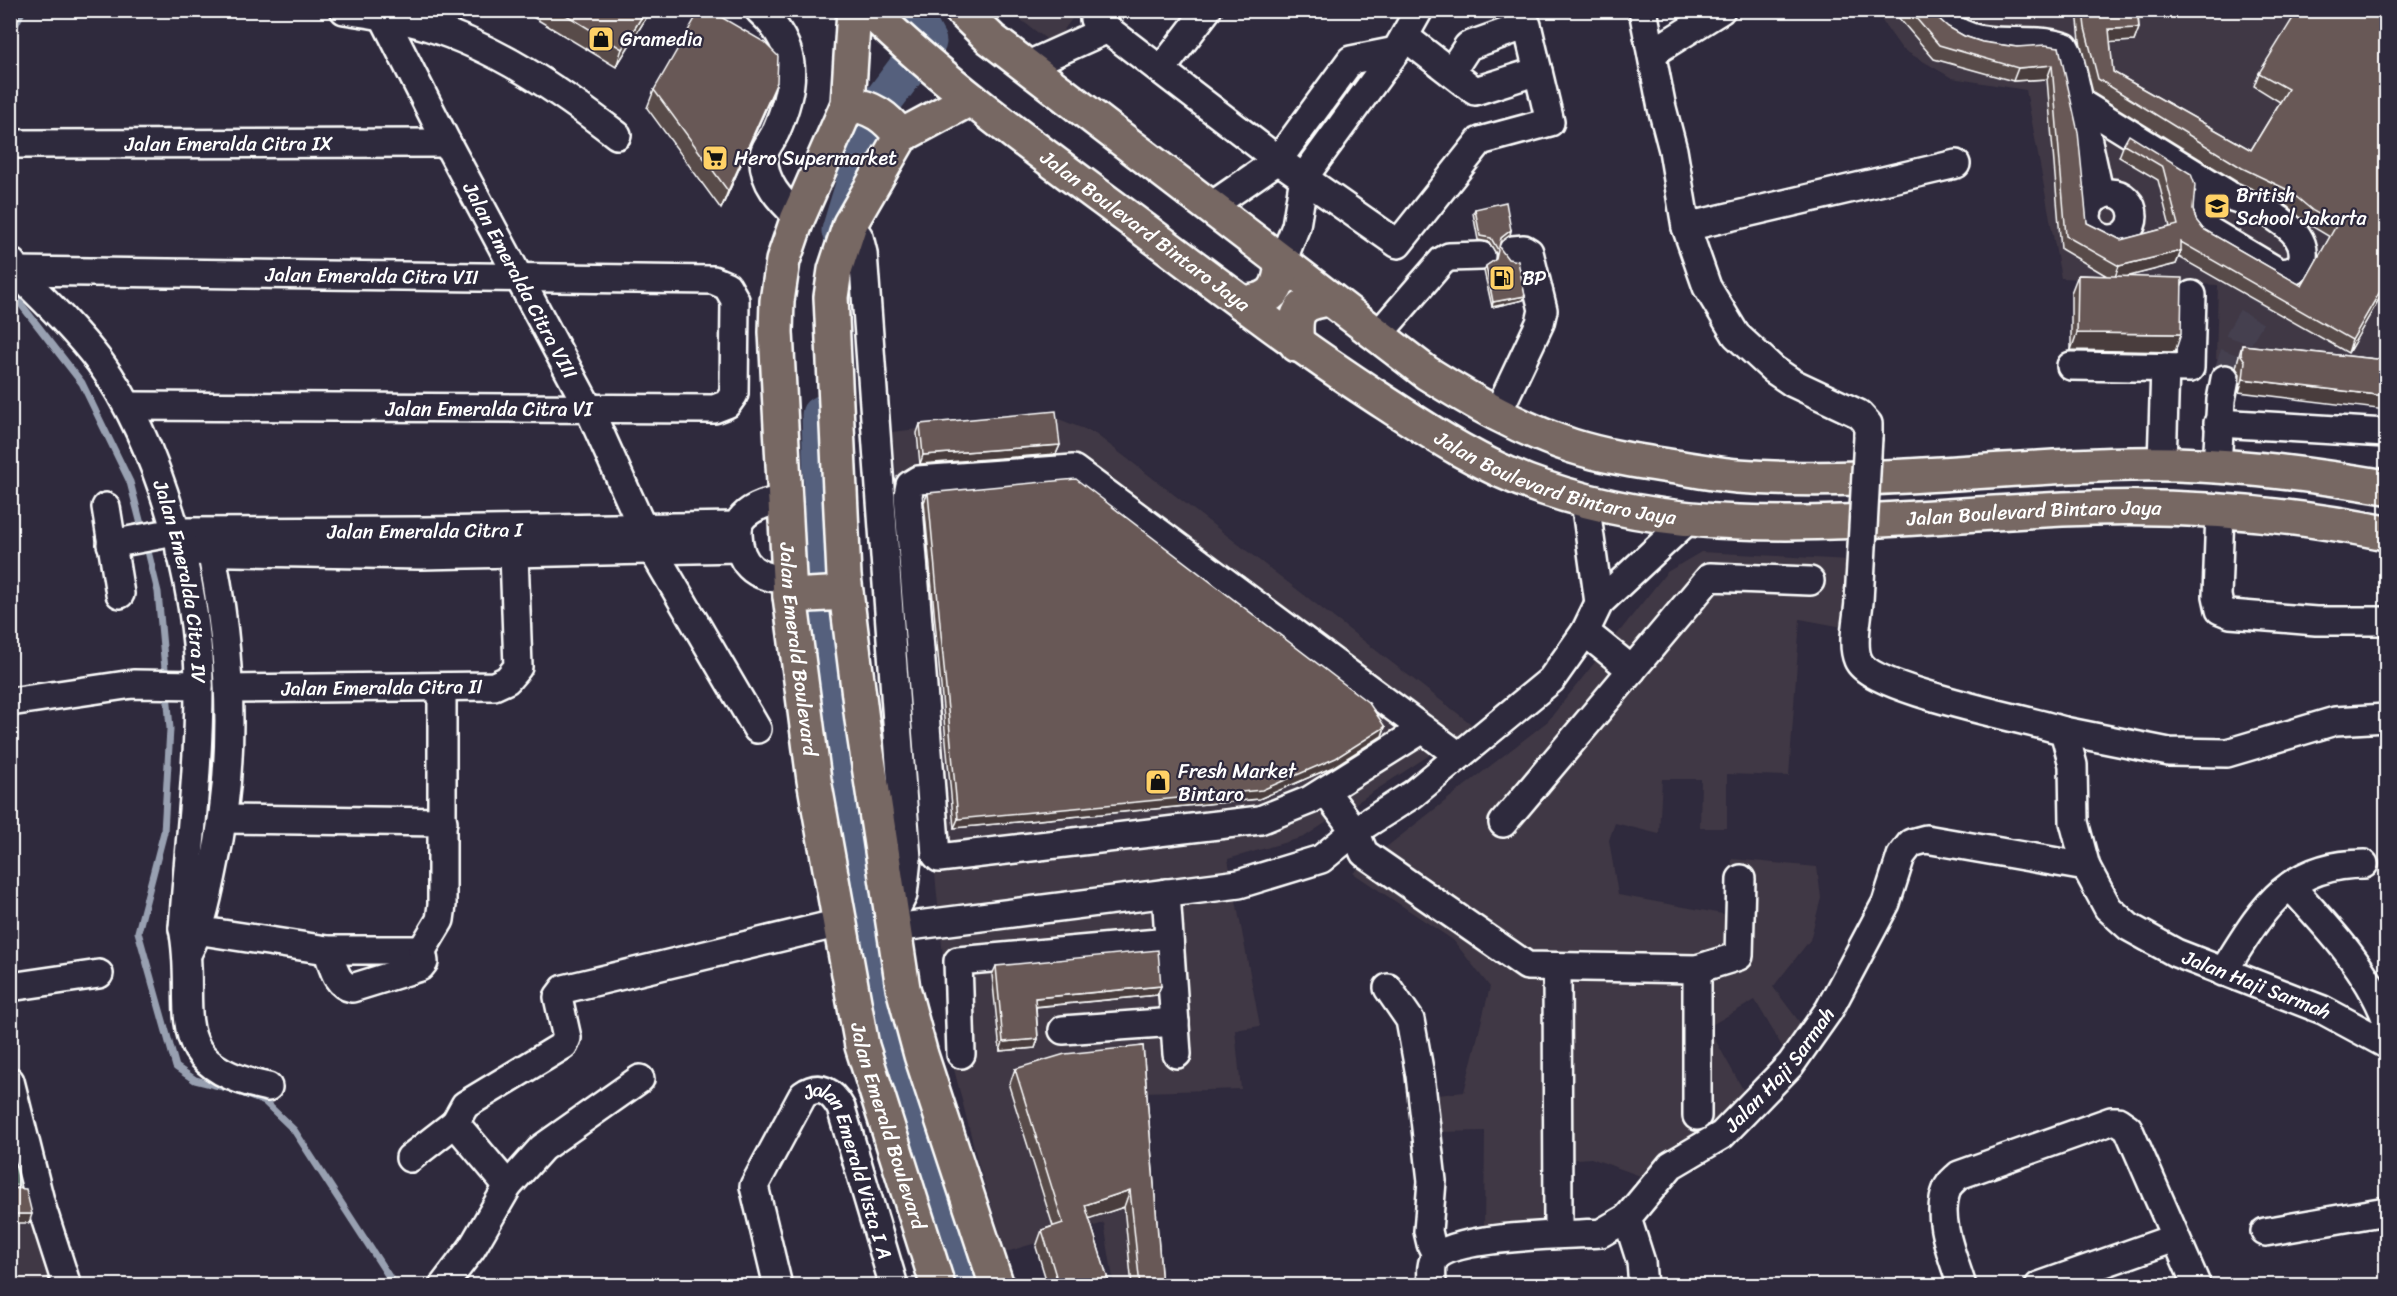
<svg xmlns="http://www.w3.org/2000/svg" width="2397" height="1296" viewBox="0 0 2397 1296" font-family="Sriracha,sans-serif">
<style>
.built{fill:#403844}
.green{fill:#5a6e67;stroke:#acb6b3;stroke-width:1.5}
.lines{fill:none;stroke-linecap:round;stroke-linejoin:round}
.stream{stroke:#98a0b1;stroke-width:7}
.river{stroke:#54617d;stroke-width:39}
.minor-tunnel{stroke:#443f50;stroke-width:27;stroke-dasharray:27 14;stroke-linecap:butt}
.minor-casing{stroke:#fff;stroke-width:32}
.major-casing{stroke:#fff;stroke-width:38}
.minor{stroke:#2f2a3d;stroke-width:27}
.major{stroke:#776864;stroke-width:33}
.minor-bridge-casing{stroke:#fff;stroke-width:32;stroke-linecap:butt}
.minor-bridge{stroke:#2f2a3d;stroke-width:27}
.wall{fill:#594c4a;stroke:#fff;stroke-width:1.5}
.shaded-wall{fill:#493e3c;stroke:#fff;stroke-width:1.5}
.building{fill:#685856;stroke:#fff;stroke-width:1.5}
.labels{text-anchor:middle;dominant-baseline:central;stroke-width:4.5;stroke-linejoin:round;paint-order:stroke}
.poi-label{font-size:20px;fill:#fff;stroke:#2f2a3d;text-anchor:start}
.street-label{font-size:20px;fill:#fff;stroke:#2f2a3d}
</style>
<rect width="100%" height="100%" fill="#2f2a3d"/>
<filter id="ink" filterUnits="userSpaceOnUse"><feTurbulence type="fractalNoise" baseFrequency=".0167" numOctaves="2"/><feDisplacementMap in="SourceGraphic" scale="12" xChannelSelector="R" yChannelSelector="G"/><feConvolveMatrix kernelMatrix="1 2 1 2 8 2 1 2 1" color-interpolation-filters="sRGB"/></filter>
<g filter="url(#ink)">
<path class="built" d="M1009 11H1078L1053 44Z
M1875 11H2386V381L2370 383 2216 359 2218 285 2061 278 2026 90 1952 78 1902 49Z
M1046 414 1094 433 1474 726 1304 837 1228 859 1260 1026 1235 1030 1241 1089 1143 1092 1161 1285H1114L1104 1223 1006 1252 978 1163 954 1069 892 432Z
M1701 552 1850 560 1843 627 1800 619 1789 776 1727 774V828H1700L1701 779H1662L1659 834 1615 823 1609 840 1618 895 1728 915 1732 859 1817 867 1821 898 1810 940 1773 987 1804 1028 1786 1053 1755 1000 1708 1027 1746 1095 1643 1177 1591 1158 1563 1160 1570 1229H1484L1485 1131 1438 1132V1095L1464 1092 1490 987 1453 940 1353 873 1548 721 1667 572Z
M10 1078 56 1285H11Z"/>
<path class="green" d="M11 1087 35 1186 11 1185Z"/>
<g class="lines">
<path class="stream" d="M10 35 23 10
M10 290 82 383 130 482 143 532
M146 543 158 592 166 680
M167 691 170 729 164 832 138 932 176 1067 195 1080 231 1089 265 1102 294 1130 395 1286"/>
<path class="river" d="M841 231 879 106 927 42 910 10
M821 415 828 657 873 960 972 1286"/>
<path class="minor-tunnel" d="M2225 379 2240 336 2277 273"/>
<g class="minor-casing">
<g id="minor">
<path d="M344 10C372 14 399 18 426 26 496 47 560 91 617 135"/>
<path d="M759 10C800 47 796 85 776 131 773 139 764 148 764 156 762 182 781 201 799 218"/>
<path d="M1643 10 1662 108 1673 150 1686 227 1707 287 1736 335 1774 370 1793 383 1859 414 1868 424V437"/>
<path d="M1932 10C1975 60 2014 31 2065 47L2069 55 2100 196"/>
<path id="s1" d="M383 16 447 143 589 409 652 549 757 729"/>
<path d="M1094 19 1278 160 1398 244 1480 141 1550 122 1527 25 1468 46 1451 72"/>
<path d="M1405 37 1475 91 1538 71"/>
<path d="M1652 53 1721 10"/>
<path d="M1026 66 1108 29"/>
<path d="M1161 70 1207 10"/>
<path d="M2080 103 2227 194"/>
<path id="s2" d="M10 144 447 143"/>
<circle cx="2110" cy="216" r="23"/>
<path d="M2212 194C2237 194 2273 212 2292 230 2310 247 2307 276 2278 272L2206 229C2202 215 2200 204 2212 194Z"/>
<path d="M1210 207 1278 160 1351 60 1396 51"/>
<path d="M850 224 859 237 863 253 907 859 903 895 892 917"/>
<path d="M1686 227 1956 164"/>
<path d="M1282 262 1296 226 1304 177 1396 51 1419 10"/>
<path id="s3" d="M12 263 15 271C44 300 74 328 99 361 158 440 200 589 199 687 199 767 189 848 183 928 199 1007 157 1064 268 1087"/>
<path id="s4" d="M15 271 713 280 727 286 735 300 734 394 727 404 714 409 128 406"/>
<path d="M1378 335 1442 261 1449 257 1481 256"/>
<path d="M2071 366 2190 368 2192 295"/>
<path d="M1497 414 1540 323 1543 310 1529 252 1524 249 1513 250"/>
<path d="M2218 423 2386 433"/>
<path d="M2162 464 2165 367"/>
<path d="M2217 465 2221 400 2225 379"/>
<path d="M786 499C771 502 754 505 743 517 738 522 738 528 738 534 739 568 759 579 790 579"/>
<path d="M1585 501 1599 603"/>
<path d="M106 507 120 594"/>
<path d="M2220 512 2217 596 2220 610 2230 614 2316 621H2386"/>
<path id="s5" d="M111 544 175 532 422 531 738 526"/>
<path d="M180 551 421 555 739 548"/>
<path id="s6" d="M1859 601C1858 618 1851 644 1858 660 1870 690 2028 719 2064 731L2073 765 2074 822 2086 867 2108 908 2129 927 2176 953 2323 1010 2386 1044"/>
<path d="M1585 632 1632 670"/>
<path id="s7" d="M230 689 494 686 507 680 518 667 514 554"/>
<path d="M10 702 133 684 199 685"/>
<path d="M1423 729 1310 800 1260 820 939 858 936 855 908 495 910 485 918 480 1073 469 1076 471 1423 729 1459 756"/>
<path d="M2064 731 2169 752 2227 753 2335 721 2386 718"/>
<path d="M1325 791 1355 831 1364 853 1527 966 1697 969 1739 956 1741 879"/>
<path d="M224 819 443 822"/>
<path d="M1503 823 1710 577 1810 581"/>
<path d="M2290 886C2326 925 2367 968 2386 1018"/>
<path d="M1166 893 1177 1054"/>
<path d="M183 928 327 950H422"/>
<path d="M894 928 1239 884 1321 859 1355 831 1413 794 1551 680 1585 632 1599 603 1689 519"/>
<path d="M327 950C333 964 335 985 352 988L420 967 424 962 422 950"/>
<path d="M422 950 440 920 442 905V688"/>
<path d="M188 952C202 926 207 899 213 870 238 759 232 647 208 536"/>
<path d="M1557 967 1558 1223"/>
<path d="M1697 969V1116"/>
<path d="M2223 972C2261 912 2285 864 2364 864"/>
<path d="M10 987 99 974"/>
<path d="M1388 988 1410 1020 1420 1075 1432 1181 1428 1231 1431 1244 1437 1256"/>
<path d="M1063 1030 1175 1022"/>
<path d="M961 1054 958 961 1169 942"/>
<path d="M10 1081 41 1205 67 1286"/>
<path d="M410 1158 455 1123"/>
<path d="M508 1186 455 1123 465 1105 564 1045 567 1038 558 997 564 989 840 923"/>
<path d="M1627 1218 1641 1262 1643 1286"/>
<path d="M2265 1232 2386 1211"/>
<path d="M443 1286 472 1248 508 1186 542 1148 640 1079"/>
<path id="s8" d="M778 1286 754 1186 803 1095C820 1083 832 1092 841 1108L894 1286"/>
<path id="s9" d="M1432 1286C1432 1277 1430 1265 1435 1258 1455 1235 1567 1235 1601 1233L1627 1218 1671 1165 1722 1135 1791 1064 1829 1010 1886 903 1901 856 1911 843 1926 839 2086 867"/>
<path d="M1962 1286C1953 1257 1935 1218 1947 1189 1949 1183 1955 1179 1959 1175L2111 1121H2118L2128 1128 2196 1284"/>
<path d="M2039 1286 2175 1238"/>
</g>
</g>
<g class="major-casing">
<g id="major">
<path id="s10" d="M854 10 848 104 797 220 783 261 777 301 776 332 790 596 814 780 862 1046 938 1286"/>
<path id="s11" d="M869 10C954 92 1051 160 1146 231 1222 288 1298 346 1378 398 1430 432 1482 467 1541 487 1605 509 1672 520 1739 522 1858 527 1975 511 2093 508 2191 505 2290 514 2386 533"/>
<path d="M961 10 991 39 1427 373C1473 402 1520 429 1572 446 1603 456 1636 461 1669 466 1691 469 1714 474 1737 476 1868 486 2000 466 2131 464 2217 462 2302 473 2386 487"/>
<path d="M970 99 901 136 850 224 835 270 831 297 844 576 862 720 903 988 921 1055 997 1286"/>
<path d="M848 104C873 107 886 117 901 136"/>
<path d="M1242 303C1272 299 1279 293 1282 262"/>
<path d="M1297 345C1294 314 1296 303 1330 299"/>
<path d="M790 596 846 593"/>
</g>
</g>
<use href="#minor" class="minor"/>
<use href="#major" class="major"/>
<g class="minor-bridge-casing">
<path id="minor-bridge" d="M1859 601 1868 437"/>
</g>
<use href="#minor-bridge" class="minor-bridge"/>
</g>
<path class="wall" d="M518 10H651L616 67 528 14Z
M1892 10H1929L1948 27 1964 36 1982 42 2017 47H2059L2087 223 2121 240 2170 227 2158 180 2119 157 2124 144 2191 174 2193 209 2196 220 2203 229 2302 286 2330 237 2308 224 2283 203 2237 182 2093 93 2080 41 2077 10H2144L2138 11 2139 28 2134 41 2110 42 2113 72 2251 150 2280 102 2254 86 2259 73 2386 10V288V287L2348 353 2179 257 2176 264 2128 276 2175 352 2071 350V293L2078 275 2107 276 2061 249 2047 79 2013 81 1934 59Z
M654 90 770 100 721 209 647 108Z
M1475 209 1511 230 1510 235 1500 242 1499 247 1525 296 1523 300 1492 307 1484 271 1486 266 1495 260 1497 255 1489 242 1478 240 1473 213Z
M2242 345 2386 360 2239 392 2240 374 2236 368 2238 359Z
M920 424 1060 445 1056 454 920 464 917 433Z
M928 493 1385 727 1382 736 1333 767 1259 799 954 828 924 502Z
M996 966 1161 986 1157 995 1036 1007 1038 1039 1035 1048 1000 1051 992 975Z
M1143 1046 1162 1286H1132L1124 1207 1089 1218 1110 1286H1048L1036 1247 1042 1230 1053 1226 1009 1086 1015 1069Z"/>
<path class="shaded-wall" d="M646 10H651L616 67 622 49Z
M2139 28 2134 41 2104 43 2109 29Z
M2052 65 2047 79 2013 81 2018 68Z
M777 82 770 100 721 209 728 191Z
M1511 230 1510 235 1499 243 1501 238Z
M2181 251 2176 264 2114 280 2119 266Z
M2386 281V287L2348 353 2352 340Z
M1525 296 1523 300 1492 307 1493 302Z
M2077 333 2181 334 2175 352 2071 350Z
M2243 379 2386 396V410L2239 392Z
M1060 445 1056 454 920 464 923 455Z
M1385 727 1382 736 1333 767 1259 799 954 828 958 819Z
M1161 986 1157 995 1032 1007 1035 998Z
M1038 1039 1035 1048 1000 1051 1003 1042Z
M1130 1190 1124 1207 1079 1222 1085 1205Z
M10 1214H32L29 1223H10Z"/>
<path class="building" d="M558 10H646L622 49Z
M700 10H709L764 42 778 56 777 82 728 191 654 90Z
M1909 10H1929L1948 27 1964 36 1982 42 2017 47 2045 45 2059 47 2078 132 2087 223 2121 240 2178 225 2163 167 2124 144 2129 135 2191 174 2195 185 2193 209 2196 220 2203 229 2302 286 2337 224 2313 211 2288 190 2242 168 2098 79 2085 28 2083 10H2137L2139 28 2109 29 2113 72 2251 150 2288 89 2259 73 2298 10H2386V281L2352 340 2181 242V251L2119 266 2066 236 2052 65 2018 68 1939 45Z
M1506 202 1511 230 1501 238 1499 247 1508 259 1518 261 1525 296 1493 302 1486 266 1496 259 1498 250 1491 238 1480 236 1475 209Z
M2078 275 2182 278 2181 334 2077 333Z
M2242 345 2386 360V396L2243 379 2245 361 2241 355Z
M1056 411 1060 445 923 455 920 424Z
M1076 479 1369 703 1385 727 1336 758 1262 790 958 819 928 493Z
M1158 950 1161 986 1035 998 1038 1039 1003 1042 996 966Z
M1143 1046 1162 1286H1140L1130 1190 1085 1205 1110 1286H1059L1042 1230 1063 1223 1015 1069 1065 1054Z
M10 1188 26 1189 32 1214H10Z"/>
</g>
<defs>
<g id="shop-square" transform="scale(1.35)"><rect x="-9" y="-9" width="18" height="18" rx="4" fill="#ffd166" stroke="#2f2a3d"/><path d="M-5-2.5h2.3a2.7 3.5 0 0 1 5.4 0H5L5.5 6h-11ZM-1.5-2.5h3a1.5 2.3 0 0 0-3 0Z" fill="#111"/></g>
<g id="supermarket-square" transform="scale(1.35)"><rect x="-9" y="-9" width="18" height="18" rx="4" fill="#ffd166" stroke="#2f2a3d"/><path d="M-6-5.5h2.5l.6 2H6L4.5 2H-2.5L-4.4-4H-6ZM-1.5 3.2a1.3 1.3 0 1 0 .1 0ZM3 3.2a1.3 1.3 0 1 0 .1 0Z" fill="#111"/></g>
<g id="school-square" transform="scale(1.35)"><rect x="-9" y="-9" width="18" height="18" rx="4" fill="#ffd166" stroke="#2f2a3d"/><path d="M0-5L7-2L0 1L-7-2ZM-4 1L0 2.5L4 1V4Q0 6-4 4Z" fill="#111"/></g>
<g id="fuel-square" transform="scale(1.35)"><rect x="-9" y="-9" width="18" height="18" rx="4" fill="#ffd166" stroke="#2f2a3d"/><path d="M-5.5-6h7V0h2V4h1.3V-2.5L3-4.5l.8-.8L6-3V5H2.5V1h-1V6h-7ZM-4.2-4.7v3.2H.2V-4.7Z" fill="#111"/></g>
</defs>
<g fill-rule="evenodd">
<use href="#shop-square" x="601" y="39"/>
<use href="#supermarket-square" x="715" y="158"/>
<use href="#school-square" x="2217" y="206"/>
<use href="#fuel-square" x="1502" y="278"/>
<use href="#shop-square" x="1158" y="782"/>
</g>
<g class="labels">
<g class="poi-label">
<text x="620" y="39">Gramedia</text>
<text x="734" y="158">Hero Supermarket</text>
<text x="2236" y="195">British<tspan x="2236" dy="23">School Jakarta</tspan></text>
<text x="1522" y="278">BP</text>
<text x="1178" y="771">Fresh Market<tspan x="1178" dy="23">Bintaro</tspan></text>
</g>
<g class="street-label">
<text stroke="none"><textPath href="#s2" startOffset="219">Jalan Emeralda Citra IX</textPath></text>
<text stroke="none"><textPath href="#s11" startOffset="354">Jalan Boulevard Bintaro Jaya</textPath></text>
<text stroke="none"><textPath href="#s4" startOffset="357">Jalan Emeralda Citra VII</textPath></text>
<text stroke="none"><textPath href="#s1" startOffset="298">Jalan Emeralda Citra VIII</textPath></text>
<text x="489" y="409">Jalan Emeralda Citra VI</text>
<text stroke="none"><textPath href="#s11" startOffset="838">Jalan Boulevard Bintaro Jaya</textPath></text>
<text stroke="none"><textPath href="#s11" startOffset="1324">Jalan Boulevard Bintaro Jaya</textPath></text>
<text stroke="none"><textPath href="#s5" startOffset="315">Jalan Emeralda Citra I</textPath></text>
<text stroke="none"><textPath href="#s3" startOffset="370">Jalan Emeralda Citra IV</textPath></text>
<text stroke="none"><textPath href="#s10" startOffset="654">Jalan Emerald Boulevard</textPath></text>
<text stroke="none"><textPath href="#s7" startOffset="152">Jalan Emeralda Citra II</textPath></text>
<text stroke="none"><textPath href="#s6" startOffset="634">Jalan Haji Sarmah</textPath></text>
<text stroke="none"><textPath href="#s9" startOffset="444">Jalan Haji Sarmah</textPath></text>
<text stroke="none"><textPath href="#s10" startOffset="1140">Jalan Emerald Boulevard</textPath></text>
<text stroke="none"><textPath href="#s8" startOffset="309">Jalan Emerald Vista I A</textPath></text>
</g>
</g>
<rect width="2397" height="1296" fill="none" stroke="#2f2a3d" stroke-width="36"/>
<rect x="18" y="18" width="2361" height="1260" fill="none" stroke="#fff" stroke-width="2" filter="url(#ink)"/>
</svg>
